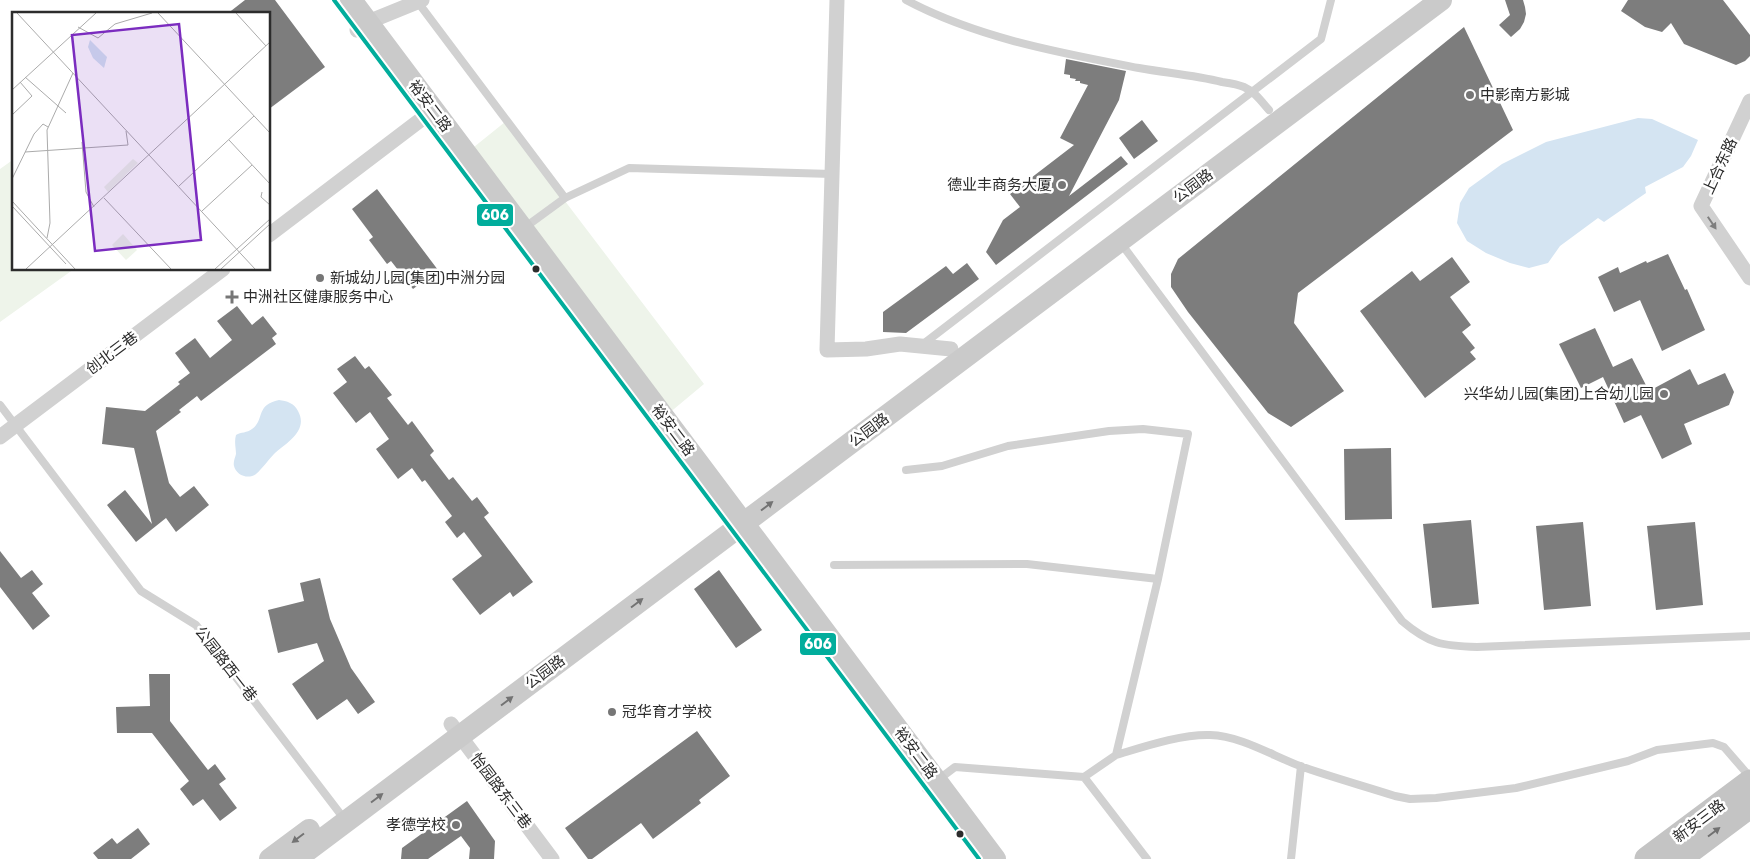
<svg xmlns="http://www.w3.org/2000/svg" width="1750" height="859" viewBox="0 0 1750 859" font-family="Rubik,'Noto Sans SC',sans-serif">
<style>
.green{fill:#eef4ea}
.water{fill:#d4e4f2}
.building{fill:#7d7d7d}
.lines{fill:none;stroke-linecap:round;stroke-linejoin:round}
.service{stroke:#d1d1d1;stroke-width:8}
.minor{stroke:#d1d1d1;stroke-width:15}
.secondary{stroke:#cacaca;stroke-width:22}
.primary{stroke:#c4c4c4;stroke-width:25}
.bus-1-casing{stroke:#fff;stroke-width:8}
.bus-1{stroke:#01ad9c;stroke-width:4}
.oneway{fill:#7e7e7e}
.oneway2{fill:#737373}
.oneway3{fill:#707070}
.poi-dot{fill:#767676;stroke:#fff;stroke-width:2}
.bus-dot{fill:#2c2c2c;stroke:#fff;stroke-width:2}
.labels{text-anchor:middle;dominant-baseline:central;stroke-width:5;stroke-linejoin:round;paint-order:stroke}
.poi-label{font-size:15px;fill:#2c2c2c;stroke:#fff;text-anchor:start}
.street-label{font-size:15px;fill:#2c2c2c;stroke:#fff}
.inset-road{fill:none;stroke:#ababab;stroke-width:1}
.view{fill:#7b2cbf;fill-opacity:0.15;stroke:#7b2cbf;stroke-width:2.5}
.inset-edge{fill:none;stroke:#2c2c2c;stroke-width:2.5}
.line-badge{stroke:#fff;stroke-width:2}
.badge-label{font-size:14px;text-anchor:middle;font-weight:bold;fill:#fff}
</style>
<rect width="100%" height="100%" fill="#fff"/>
<path class="green" d="M505 122 704 384 668 414 469 151Z
M14 159V269H74L0 322V169Z"/>
<path class="water" d="M1638 118 1652 119 1698 140 1691 156 1683 167 1645 187 1646 193 1604 222 1598 218 1560 246 1548 263 1529 268 1510 263 1486 253 1467 241 1457 223 1460 203 1469 188 1502 164 1546 142Z
M279 400C287 401 294 403 298 411 309 431 286 443 274 454 268 460 262 469 256 474 248 480 236 475 234 466 233 462 235 458 236 454 236 448 234 442 236 435 241 432 247 433 252 429 265 420 255 405 279 400Z"/>
<path class="building" d="M245 0H275L325 67 269 109V14H227Z
M1505 0H1523L1525 7 1526 14 1524 22 1520 29 1511 37 1499 25 1510 15Z
M1628 0H1723L1750 35V56L1745 61 1736 65 1684 44 1671 23 1662 32 1645 27 1621 11Z
M1464 27 1513 130 1298 293 1294 323 1344 391 1291 427 1268 413 1188 312 1171 287V274L1178 259Z
M1066 59 1126 71 1119 100 1069 196 1121 156 1128 164 996 265 986 252 1003 220 1020 207 1010 194 1074 145 1060 138 1088 85 1080 83V81H1075L1076 79 1070 78V75L1064 74Z
M1142 120 1158 141 1134 159 1119 138Z
M377 189 438 270 413 289 391 261 387 264 369 240 373 237 352 209Z
M1668 254 1685 290 1687 289 1705 330 1662 351 1640 300 1614 312 1598 277 1618 267 1620 273 1646 261 1647 263Z
M1452 257 1470 282 1450 297 1471 325 1462 332 1475 348 1470 352 1476 359 1425 398 1360 311 1412 271 1420 281Z
M967 263 979 279 906 333 883 332V312L946 266 953 274Z
M237 306 252 325 263 316 277 334 272 338 276 344 201 401 197 396 179 410 181 412 156 431 169 483 180 497 194 486 209 505 176 532 166 518 136 542 107 505 125 490 152 524 134 448 102 444 106 407 145 411 180 384 178 382 190 373 175 353 195 338 210 358 232 340 217 321Z
M1595 328 1613 367 1632 358 1649 391 1690 369 1698 385 1725 373 1734 392 1729 405 1684 424 1692 444 1662 459 1641 415 1624 423 1603 377 1581 388 1559 344Z
M355 356 365 369 369 366 392 395 387 398 408 425 412 421 434 451 430 455 449 480 453 477 472 501 477 497 489 513 484 517 533 582 513 597 510 592 480 615 452 579 482 556 464 532 457 538 445 522 452 516 425 480 422 482 412 468 398 479 376 449 389 439 370 412 356 423 333 393 347 382 337 369Z
M1391 448 1392 519 1345 520 1344 449Z
M1471 520 1479 604 1432 608 1423 524Z
M1583 522 1591 606 1544 610 1536 526Z
M1695 522 1703 605 1656 610 1647 526Z
M0 551 21 578 32 570 43 584 32 593 50 616 33 630 0 587Z
M719 570 762 630 736 648 694 589Z
M320 578 330 619 351 668 375 702 358 714 347 699 317 720 292 684 324 661 317 643 278 653 268 610 304 601 300 583Z
M149 674H170V721L208 770 215 764 226 779 219 784 237 808 220 821 203 799 193 806 180 789 189 781 152 733H117L116 707 150 706Z
M697 731 730 776 699 800 701 803 653 839 641 823 592 859H588L565 828Z
M467 801 495 841 494 859H469L470 848 461 836 428 859H401L402 848Z
M138 828 150 844 131 859H98L93 853 112 838 117 844Z"/>
<g class="lines">
<path class="service" d="M906 0C977 38 1061 53 1139 68 1167 73 1194 75 1222 82 1229 83 1237 84 1244 87 1255 92 1261 101 1269 110
M417 1 565 198 629 168 832 174
M524 228 565 198
M1120 242 1402 621C1429 644 1442 646 1477 647L1750 636
M922 345 1321 39 1331 0
M0 405 141 591 196 625 345 820
M906 470 942 466 1008 446 1109 431 1143 429 1188 434 1158 579 1116 755 1084 777 955 767 926 789
M834 565 1027 564 1158 579
M1116 755C1143 747 1181 734 1210 735 1241 736 1271 755 1300 766 1331 777 1364 786 1395 796L1410 799 1436 798 1516 788 1628 761 1657 750 1713 743 1724 747 1750 777
M1084 777 1147 859
M1291 859 1301 766"/>
<path class="minor" d="M837 0 827 350 866 349 900 344 951 349
M357 30 368 22 422 0
M1750 101 1701 206 1750 278
M269 235 423 118
M0 437 223 269
M451 724 552 859"/>
<path class="secondary" d="M351 0 995 859
M270 859 309 830
M296 859 1441 0"/>
<path class="primary" d="M1647 859 1750 782
M1679 859 1750 806"/>
<g class="bus-1-casing">
<path id="bus-1" d="M334 0 979 859"/>
</g>
<use href="#bus-1" class="bus-1"/>
</g>
<defs><path id="oneway-solid" d="M-6-.8H1V-3.2L6.5 0L1 3.2V.8H-6Z" transform="scale(1.25)"/></defs>
<use class="oneway" href="#oneway-solid" transform="translate(1712 223) rotate(56)"/>
<g class="oneway2">
<use href="#oneway-solid" transform="translate(767 506) rotate(-37)"/>
<use href="#oneway-solid" transform="translate(637 603) rotate(-37)"/>
<use href="#oneway-solid" transform="translate(507 701) rotate(-37)"/>
<use href="#oneway-solid" transform="translate(377 798) rotate(-37)"/>
<use href="#oneway-solid" transform="translate(298 838) rotate(143)"/>
</g>
<use class="oneway3" href="#oneway-solid" transform="translate(1714 832) rotate(-37)"/>
<g class="poi-dot">
<circle cx="1470" cy="95" r="5"/>
<circle cx="1062" cy="185" r="5"/>
<circle cx="320" cy="278" r="5"/>
<path d="M229.5 289.5h5v5h5v5h-5v5h-5v-5h-5v-5h5z"/>
<circle cx="1664" cy="394" r="5"/>
<circle cx="612" cy="712" r="5"/>
<circle cx="456" cy="825" r="5"/>
</g>
<g class="bus-dot">
<circle cx="536" cy="269" r="4.5"/>
<circle cx="960" cy="834" r="4.5"/>
</g>
<g class="labels">
<g class="poi-label">
<text x="1480" y="95">中影南方影城</text>
<text x="1052" y="185" text-anchor="end">德业丰商务大厦</text>
<text x="330" y="278">新城幼儿园(集团)中洲分园</text>
<text x="243" y="297">中洲社区健康服务中心</text>
<text x="1654" y="394" text-anchor="end">兴华幼儿园(集团)上合幼儿园</text>
<text x="622" y="712">冠华育才学校</text>
<text x="446" y="825" text-anchor="end">孝德学校</text>
</g>
<g class="street-label">
<text transform="translate(430 106) rotate(53)">裕安二路</text>
<text transform="translate(1720 166) rotate(-65)">上合东路</text>
<text transform="translate(1193 186) rotate(-37)">公园路</text>
<text transform="translate(112 353) rotate(-37)">创北三巷</text>
<text transform="translate(673 430) rotate(53)">裕安二路</text>
<text transform="translate(869 430) rotate(-37)">公园路</text>
<text transform="translate(226 664) rotate(52)">公园路西一巷</text>
<text transform="translate(545 672) rotate(-37)">公园路</text>
<text transform="translate(916 753) rotate(53)">裕安二路</text>
<text transform="translate(501 791) rotate(53)">怡园路东三巷</text>
<text transform="translate(1699 821) rotate(-37)">新安三路</text>
</g>
</g>
<g transform="translate(12 12)">
<rect width="258" height="258" fill="#fff"/>
<path d="M121 147 126 151 96 180 92 175ZM111 222 125 238 114 248 100 233Z" fill="#eef4ea"/>
<path d="M78 28 95 45 92 56 81 46 76 35Z" fill="#d4e4f2"/>
<path class="inset-road" d="M5 1 243 257M146 1 258 121M224 1 254 34M66 15 86 26 103 12 140 1M13 65 54 101M0 78 84 1M0 103 20 84 8 70M217 128 258 172M70 130 74 180 82 195M13 140 116 133 114 119M0 167 22 122 31 112 36 115M167 174 242 104M250 180 249 185 258 193M92 186 159 257M0 189 63 257M0 194 54 252M190 199 240 153M35 226 38 211 35 118 61 61M14 257 258 30M203 257 258 207M209 257 258 212"/>
<path class="view" d="M167 12 189 228 83 239 60 23Z"/>
<rect width="258" height="258" class="inset-edge"/>
</g>
<g class="line-badge">
<rect x="476" y="203" width="38" height="24" rx="5" fill="#01ad9c"/>
<rect x="799" y="632" width="38" height="24" rx="5" fill="#01ad9c"/>
</g>
<g class="badge-label">
<text x="495" y="220">606</text>
<text x="818" y="649">606</text>
</g>
</svg>
